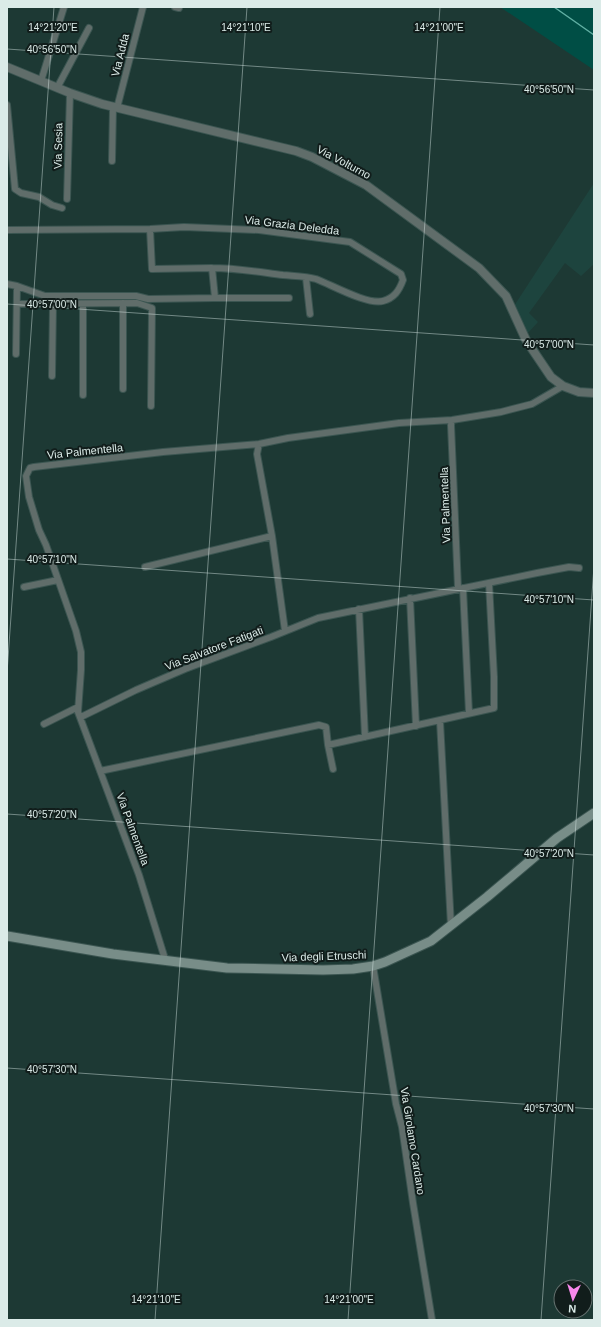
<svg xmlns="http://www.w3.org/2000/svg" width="601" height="1327" viewBox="0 0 601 1327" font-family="Helvetica,sans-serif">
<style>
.built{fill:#1d443e}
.green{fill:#004e45}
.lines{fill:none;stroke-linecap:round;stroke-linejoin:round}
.stream{stroke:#60afa3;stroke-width:1.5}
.minor-casing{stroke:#3b5551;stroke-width:8}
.tertiary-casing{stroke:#3b5551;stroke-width:10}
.secondary-casing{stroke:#3b5551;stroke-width:11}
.minor{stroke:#606d6a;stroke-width:6}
.tertiary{stroke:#606d6a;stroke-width:8}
.secondary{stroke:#788d88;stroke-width:9}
.ticks{fill:none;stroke:#dbebe8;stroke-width:1;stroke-opacity:0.45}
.labels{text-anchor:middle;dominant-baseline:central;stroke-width:4;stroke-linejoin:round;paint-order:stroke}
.street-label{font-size:11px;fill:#dbebe8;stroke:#111d1b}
.ticks-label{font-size:10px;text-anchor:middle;fill:#dbebe8;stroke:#111d1b;stroke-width:4;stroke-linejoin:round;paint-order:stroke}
</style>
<rect width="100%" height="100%" fill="#1d3934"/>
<path class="built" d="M594 183V264L581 276 565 263 529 313 538 322 527 334 514 306Z"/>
<path class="green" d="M500 7H594V70Z"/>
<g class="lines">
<path class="stream" d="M554 7 594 35"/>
<g class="minor-casing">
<path id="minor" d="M175 7 179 8
M41 81 64 7
M57 88 89 28
M7 105 15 189 21 193 39 197 52 205 62 208
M117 108 143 7
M112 161 113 107
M67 199 70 93
M150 229 152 269 212 268
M7 230 150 229 184 227 259 230 350 242 401 274 403 280C399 291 394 298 383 301 367 305 332 285 316 279 306 276 293 276 283 275 259 272 236 268 212 268L215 298 148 299 136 296H45L17 286
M306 278 310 314
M7 284 17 286 16 354
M215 298H289
M17 304 137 303 152 308 151 406
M52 376 53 304
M123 389V303
M83 395V304
M452 420 451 425 458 588
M259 444 257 454 272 536 285 631
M145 567 272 536
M24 587 58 580
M463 588 469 713
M410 598 416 726
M359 609 365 737
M81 717 136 690 185 669 271 637 318 618 537 573 569 567 579 568
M440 721 451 926
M44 724 78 707
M328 745 333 769
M100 771 319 725 326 727 328 745 494 708V677L489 583
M165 959 139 875 78 712 81 670V652L76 631 46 545 39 530 29 497 26 476 30 468 34 467 163 452 259 444 288 438 399 423 452 420 501 412 532 404 563 386
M373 966 396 1104 402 1127 413 1203 432 1320"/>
</g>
<g class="tertiary-casing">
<path id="tertiary" d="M7 67 70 93 102 104 296 151 312 157 366 185 479 268 506 296 526 340 551 377 563 386 579 392 594 393"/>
</g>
<g class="secondary-casing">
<path id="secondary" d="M7 936 113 954 227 968 323 970 353 969 373 966 385 962 431 941 487 897 557 838 594 813"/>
</g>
<use href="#minor" class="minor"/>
<use href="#tertiary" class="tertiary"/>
<use href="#secondary" class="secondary"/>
</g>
<path class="ticks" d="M7 49 594 90M7 304 594 345M7 559 594 600M7 673 54 7M7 814 594 855M7 1068 594 1109M155 1320 247 7M348 1320 440 7M541 1320 594 566"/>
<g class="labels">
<g class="street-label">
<text transform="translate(120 55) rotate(-76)">Via Adda</text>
<text transform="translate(58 146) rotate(-89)">Via Sesia</text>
<text transform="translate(344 162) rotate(28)">Via Volturno</text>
<text transform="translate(292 225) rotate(7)">Via Grazia Deledda</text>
<text transform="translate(85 451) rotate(-6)">Via Palmentella</text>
<text transform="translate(445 505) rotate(-92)">Via Palmentella</text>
<text transform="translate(214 648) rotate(-21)">Via Salvatore Fatigati</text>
<text transform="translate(133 829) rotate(70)">Via Palmentella</text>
<text transform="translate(324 956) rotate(-2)">Via degli Etruschi</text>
<text transform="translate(413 1141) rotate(81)">Via Girolamo Cardano</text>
</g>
</g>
<g class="ticks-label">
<text x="53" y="31">14°21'20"E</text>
<text x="246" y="31">14°21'10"E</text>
<text x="439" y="31">14°21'00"E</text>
<text x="52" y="53">40°56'50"N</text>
<text x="549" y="93">40°56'50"N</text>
<text x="52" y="308">40°57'00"N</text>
<text x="549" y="348">40°57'00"N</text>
<text x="52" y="563">40°57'10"N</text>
<text x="549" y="603">40°57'10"N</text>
<text x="52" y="818">40°57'20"N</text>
<text x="549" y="857">40°57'20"N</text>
<text x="52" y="1073">40°57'30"N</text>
<text x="549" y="1112">40°57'30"N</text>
<text x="156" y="1303">14°21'10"E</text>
<text x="349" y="1303">14°21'00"E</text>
</g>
<rect width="601" height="1327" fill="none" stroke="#dbebe8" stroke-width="16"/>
<g transform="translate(573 1299) rotate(184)"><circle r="19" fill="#111d1b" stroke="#626f6d"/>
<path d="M0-3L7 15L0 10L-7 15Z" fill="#f788eb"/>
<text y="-6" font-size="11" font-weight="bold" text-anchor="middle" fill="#dbebe8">N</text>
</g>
</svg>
